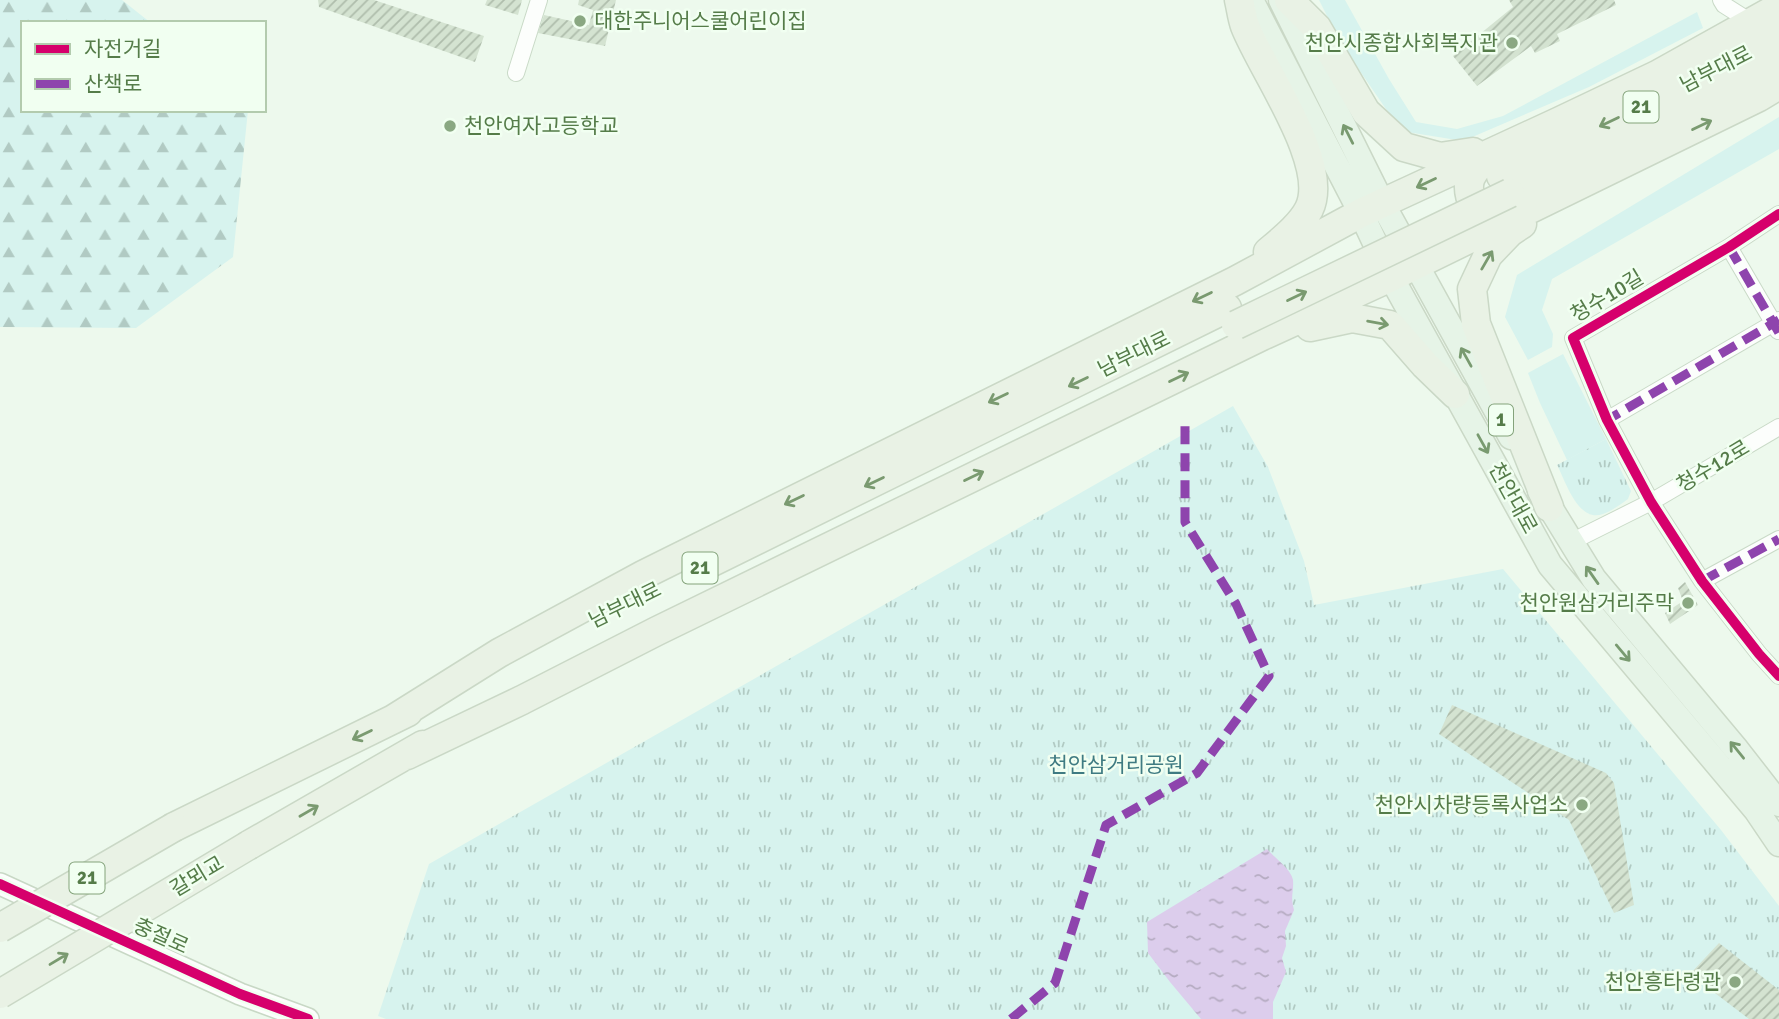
<svg xmlns="http://www.w3.org/2000/svg" width="1779" height="1019" viewBox="0 0 1779 1019" font-family="Signika,'Noto Sans KR',sans-serif">
<style>
.grass{fill:#d7f3ee}
.forest{fill:url(#forest-firs)}
.park{fill:url(#park-tufts)}
.water{fill:url(#water-ripples)}
.building{fill:url(#building-hatch)}
.lines{fill:none;stroke-linecap:round;stroke-linejoin:round}
.street-casing{stroke:#c9dac7;stroke-width:18}
.secondary-casing{stroke:#c8d8c5;stroke-width:24}
.primary-casing{stroke:#cad8c6;stroke-width:27}
.highway-casing{stroke:#cad8c6;stroke-width:31}
.street{stroke:#fcfefc;stroke-width:16}
.secondary{stroke:#fcfefc;stroke-width:21}
.primary{stroke:#e6f4e7;stroke-width:24}
.highway{stroke:#e9f2e5;stroke-width:28}
.highway-bridge-casing{stroke:#cad8c6;stroke-width:31;stroke-linecap:butt}
.highway-bridge{stroke:#e9f2e5;stroke-width:28}
.quiet{stroke:#8e44ad;stroke-width:9;stroke-dasharray:18 9;stroke-linecap:butt}
.cycleway-casing{stroke:#f1fff1;stroke-width:15}
.cycleway{stroke:#d6006c;stroke-width:10}
.oneway{stroke:#7a9a70}
.oneway2{stroke:#799a70}
.poi-dot{fill:#8aa882;stroke:#f1fff1;stroke-width:2.5}
.labels{text-anchor:middle;dominant-baseline:central;stroke-width:5;stroke-linejoin:round;paint-order:stroke}
.shield{fill:#f1fff1;stroke:#84a37b;stroke-width:2}
.shield-label{font-size:19px;font-weight:bold;fill:#557c49}
.poi-label{font-size:21px;fill:#557c49;stroke:#f1fff1;text-anchor:end}
.street-label{font-size:21px;fill:#557c49;stroke:#f1fff1}
.park-label{font-size:21px;fill:#3f7b82;stroke:#f1fff1}
</style>
<defs>
<pattern id="forest-firs" width="22" height="20" patternUnits="userSpaceOnUse" patternTransform="scale(1.75)"><rect width="22" height="20" fill="#d7f3ee"/><path d="M5 1l3.5 6h-7zM16 11l3.5 6h-7z" fill="#b1cac3"/></pattern>
<pattern id="park-tufts" width="24" height="20" patternUnits="userSpaceOnUse" patternTransform="scale(1.75)"><rect width="24" height="20" fill="#d7f3ee"/><path d="M3 7l-1-3M5 7V3M7 7l1-3M15 17l-1-3M17 17v-4M19 17l1-3" fill="none" stroke="#b1cac3"/></pattern>
<pattern id="water-ripples" width="26" height="14" patternUnits="userSpaceOnUse" patternTransform="scale(1.75)"><rect width="26" height="14" fill="#dccdec"/><path d="M2 4q2-2 4 0t4 0M15 11q2-2 4 0t4 0" fill="none" stroke="#b5abc1"/></pattern>
<pattern id="building-hatch" width="6" height="6" patternUnits="userSpaceOnUse" patternTransform="scale(1.75)"><rect width="6" height="6" fill="#d4e3d1"/><path d="M-1 1l2-2M0 6l6-6M5 7l2-2" fill="none" stroke="#afbdac"/></pattern>
</defs>
<rect width="100%" height="100%" fill="#edf9ed"/>
<path class="grass" d="M1319 0H1345L1389 79 1416 122 1457 129 1503 116 1697 12 1703 28 1589 87 1463 141 1401 131 1340 42Z
M1779 117V149L1552 279 1542 310 1553 334 1552 347 1528 360 1505 317 1517 275Z
M1563 354 1606 439 1567 460 1540 403 1528 373Z"/>
<path class="forest" d="M0 0H122L151 23H23V110H248L233 257 136 328 0 327Z"/>
<path class="park" d="M1233 406 1268 467 1304 561 1314 605 1503 569 1721 830 1779 906V1019H386L378 1016 429 864Z
M1606 439 1631 491 1628 499C1621 504 1612 511 1603 514 1578 523 1566 482 1557 465Z"/>
<path class="water" d="M1267 849C1274 857 1292 870 1293 880 1294 893 1290 895 1294 910L1285 931 1286 946 1282 958 1286 972 1273 1002V1019H1201L1170 982 1148 953 1147 922Z"/>
<path class="building" d="M318 0H374L484 36 475 62 319 7Z
M487 0H522L518 15 485 5Z
M579 0H616L605 46 538 33 544 15 589 25 593 10 578 5Z
M1509 0H1614L1616 5 1557 34 1560 41 1535 53 1531 46 1477 86 1453 56 1513 7Z
M1685 582 1698 605 1670 624 1665 613 1683 601 1678 588Z
M1452 705 1606 773 1614 783 1634 905 1614 913 1569 820 1439 734Z
M1719 943 1779 990V1019H1749L1690 974Z"/>
<g class="lines">
<g class="street-casing">
<path id="street" d="M1721 0 1724 5 1751 22
M516 73 539 0
M1779 214 1729 247 1573 338 1607 420 1651 502 1702 581 1759 654 1779 676
M1729 247 1778 331
M1607 420 1779 320
M1571 542 1651 502 1779 427
M1702 581 1779 539"/>
</g>
<g class="secondary-casing">
<path id="secondary" d="M0 884 240 994 308 1019"/>
</g>
<g class="primary-casing">
<path id="primary" d="M1251 0 1361 213 1391 277 1550 565 1756 810 1779 844
M1281 0 1382 203 1511 437
M1540 491 1594 579 1737 750 1779 804"/>
</g>
<g class="highway-casing">
<path id="highway" d="M1239 0C1241 8 1242 18 1245 26 1262 70 1331 164 1309 209 1301 225 1282 240 1268 252
M1289 0 1317 28 1366 112 1404 147 1440 157 1473 152
M1488 155C1482 162 1475 169 1471 177 1466 188 1471 206 1480 213 1485 217 1490 218 1496 219
M1501 176 1728 64 1779 35
M1525 185 1737 82 1779 58
M1522 224 1510 232 1488 255 1472 289 1476 324 1549 507
M1310 327 1352 318 1390 325 1425 365 1455 394
M708 564 1227 308
M392 720 499 653 643 575 1235 281 1361 213 1558 122 1657 75 1779 7
M407 755 522 700 657 631 1262 336 1391 277 1759 97 1779 85
M174 827 408 712
M249 845 423 745"/>
</g>
<use href="#street" class="street"/>
<use href="#secondary" class="secondary"/>
<use href="#primary" class="primary"/>
<use href="#highway" class="highway"/>
<g class="highway-bridge-casing">
<path id="highway-bridge" d="M1236 325 1510 193
M0 928 174 827
M0 994 249 845"/>
</g>
<use href="#highway-bridge" class="highway-bridge"/>
<path class="quiet" d="M1729 247 1779 333
M1606 416 1607 420 1779 320
M1702 581 1779 539
M1011 1019 1055 983 1106 825 1197 773 1269 676 1236 604 1185 522V418"/>
<g class="cycleway-casing">
<path id="cycleway" d="M1779 214 1729 247 1573 338 1607 420 1651 502 1702 581 1759 654 1779 676
M0 884 240 994 308 1019"/>
</g>
<use href="#cycleway" class="cycleway"/>
</g>
<defs><path id="oneway-shaft" d="M-6 0H5M1.5-3L5.5 0L1.5 3" fill="none" stroke-width="1.6" stroke-linecap="round" stroke-linejoin="round" transform="scale(1.75)"/></defs>
<g class="oneway">
<use href="#oneway-shaft" transform="translate(1609 122) rotate(154)"/>
<use href="#oneway-shaft" transform="translate(1702 125) rotate(-26)"/>
<use href="#oneway-shaft" transform="translate(1426 183) rotate(155)"/>
<use href="#oneway-shaft" transform="translate(1487 260) rotate(-60)"/>
<use href="#oneway-shaft" transform="translate(1297 296) rotate(-26)"/>
<use href="#oneway-shaft" transform="translate(1202 297) rotate(154)"/>
<use href="#oneway-shaft" transform="translate(1378 323) rotate(10)"/>
<use href="#oneway-shaft" transform="translate(1179 377) rotate(-26)"/>
<use href="#oneway-shaft" transform="translate(1078 382) rotate(154)"/>
<use href="#oneway-shaft" transform="translate(998 398) rotate(154)"/>
<use href="#oneway-shaft" transform="translate(974 476) rotate(-26)"/>
<use href="#oneway-shaft" transform="translate(874 482) rotate(154)"/>
<use href="#oneway-shaft" transform="translate(794 500) rotate(154)"/>
<use href="#oneway-shaft" transform="translate(362 735) rotate(154)"/>
<use href="#oneway-shaft" transform="translate(309 811) rotate(-30)"/>
<use href="#oneway-shaft" transform="translate(59 959) rotate(-31)"/>
</g>
<g class="oneway2">
<use href="#oneway-shaft" transform="translate(1348 134) rotate(-117)"/>
<use href="#oneway-shaft" transform="translate(1466 357) rotate(-119)"/>
<use href="#oneway-shaft" transform="translate(1483 444) rotate(61)"/>
<use href="#oneway-shaft" transform="translate(1592 575) rotate(-125)"/>
<use href="#oneway-shaft" transform="translate(1623 653) rotate(50)"/>
<use href="#oneway-shaft" transform="translate(1737 750) rotate(-129)"/>
</g>
<g class="poi-dot">
<circle cx="580" cy="21" r="7"/>
<circle cx="1512" cy="43" r="7"/>
<circle cx="450" cy="126" r="7"/>
<circle cx="1688" cy="603" r="7"/>
<circle cx="1582" cy="805" r="7"/>
<circle cx="1735" cy="982" r="7"/>
</g>
<g class="labels">
<g class="shield">
<rect x="1623.5" y="91.5" width="35" height="31" rx="5"/>
<rect x="1489" y="404.5" width="24" height="31" rx="5"/>
<rect x="682.5" y="552.5" width="35" height="31" rx="5"/>
<rect x="69.5" y="862.5" width="35" height="31" rx="5"/>
</g>
<g class="shield-label">
<text x="1641" y="107">21</text>
<text x="1501" y="420">1</text>
<text x="700" y="568">21</text>
<text x="87" y="878">21</text>
</g>
<g class="poi-label">
<text x="594" y="21" text-anchor="start">대한주니어스쿨어린이집</text>
<text x="1498" y="43">천안시종합사회복지관</text>
<text x="464" y="126" text-anchor="start">천안여자고등학교</text>
<text x="1674" y="603">천안원삼거리주막</text>
<text x="1568" y="805">천안시차량등록사업소</text>
<text x="1721" y="982">천안흥타령관</text>
</g>
<g class="street-label">
<text transform="translate(1716 69) rotate(-27)">남부대로</text>
<text transform="translate(1607 296) rotate(-31)">청수10길</text>
<text transform="translate(1134 354) rotate(-26)">남부대로</text>
<text transform="translate(1713 466) rotate(-31)">청수12로</text>
<text transform="translate(1513 498) rotate(61)">천안대로</text>
<text transform="translate(625 605) rotate(-26)">남부대로</text>
<text transform="translate(197 876) rotate(-31)">갈뫼교</text>
<text transform="translate(161 936) rotate(24)">충절로</text>
</g>
<g class="park-label">
<text x="1116" y="765">천안삼거리공원</text>
</g>
</g>
<rect x="21" y="21" width="245" height="91" fill="#f1fff1" stroke="#b3cbae" stroke-width="2"/>
<rect x="35" y="44" width="35" height="10" fill="#d6006c" stroke="#b3cbae" stroke-width="2"/>
<text x="84" y="56" font-size="21" fill="#557c49">자전거길</text>
<rect x="35" y="79" width="35" height="10" fill="#8e44ad" stroke="#b3cbae" stroke-width="2"/>
<text x="84" y="91" font-size="21" fill="#557c49">산책로</text>
</svg>
